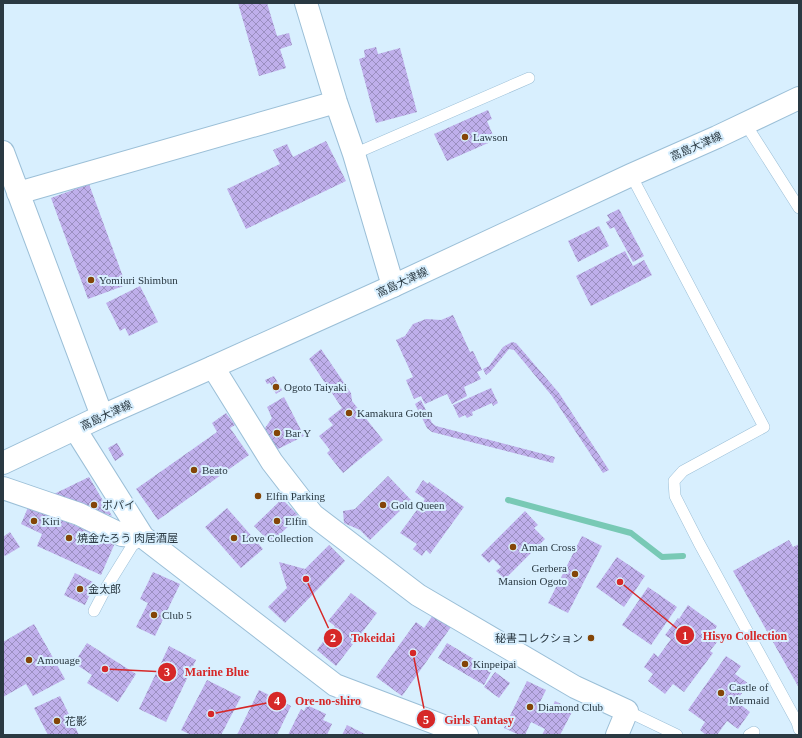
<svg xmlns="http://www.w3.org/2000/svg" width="802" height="738" viewBox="0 0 802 738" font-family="'Times New Roman','Noto Sans JP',serif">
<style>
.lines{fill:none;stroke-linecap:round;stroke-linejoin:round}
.stream{stroke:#78c9b5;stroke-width:6}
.building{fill:url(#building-cross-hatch)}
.lane-casing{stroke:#9bbfd7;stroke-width:12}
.street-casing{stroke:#9bbfd7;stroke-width:24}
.secondary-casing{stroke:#9bbfd7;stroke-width:24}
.lane{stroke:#fff;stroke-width:11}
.street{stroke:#fff;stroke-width:22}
.secondary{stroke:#fff;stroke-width:22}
.poi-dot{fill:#844507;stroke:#d8effe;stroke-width:1.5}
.labels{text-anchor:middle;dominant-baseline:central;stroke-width:4;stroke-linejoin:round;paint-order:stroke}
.poi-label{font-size:11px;fill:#2a3942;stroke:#d8effe;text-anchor:start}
.street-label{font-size:11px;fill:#2a3942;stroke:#d8effe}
.leader{fill:none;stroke:#d62828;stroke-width:1.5}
.callout-dot{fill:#d62828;stroke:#d8effe;stroke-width:1.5}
.mark-label{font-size:12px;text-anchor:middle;font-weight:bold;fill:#fff}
.callout-label{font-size:12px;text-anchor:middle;font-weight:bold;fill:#d62828;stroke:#d8effe;stroke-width:4;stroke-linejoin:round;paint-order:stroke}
</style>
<defs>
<pattern id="building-cross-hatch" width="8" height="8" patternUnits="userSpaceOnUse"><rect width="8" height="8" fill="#bfafeb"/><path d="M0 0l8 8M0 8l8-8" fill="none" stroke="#9b8fc0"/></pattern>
</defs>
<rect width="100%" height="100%" fill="#d8effe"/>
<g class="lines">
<path class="stream" d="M508 500 631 533 662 557 683 556"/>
</g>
<path class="building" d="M238 3H267L277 36 289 33 292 45 280 49 286 68 259 76Z
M376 47 378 54 400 48 417 112 376 123 359 59 365 57 364 50Z
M488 110 492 119 487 121 495 140 447 161 434 134Z
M326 141 346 181 246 229 227 189 280 164 273 150 287 144 293 157Z
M89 184 126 285 88 299 51 198Z
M619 209 644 256 633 262 614 227 610 229 606 222 610 220 607 215Z
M599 226 609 246 578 262 568 241Z
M625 251 633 266 644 260 652 275 591 306 576 276Z
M140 286 158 322 129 336 125 328 120 331 106 303Z
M453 315 470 352 473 351 482 370 477 372 481 379 464 387 467 396 452 404 447 394 425 404 421 396 414 399 406 380 413 377 396 340 405 336 413 324 426 319 441 320Z
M512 342 516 343 559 393 609 470 603 473 552 396 514 350 509 349 490 372 486 375 483 369 489 366 503 347Z
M321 349 351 393 352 401 383 440 343 473 327 453 330 450 319 436 333 425 328 419 342 408 309 359Z
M274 376 282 390 276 394 270 383 267 384 265 380Z
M491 388 498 403 493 406 492 403 472 412 473 415 467 418 465 415 459 418 453 405Z
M284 397 304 436 274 451 263 431 272 418 267 407Z
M421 400 432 423 436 426 555 457 553 463 432 432 427 428 415 404Z
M226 413 235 425 230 428 249 455 158 520 136 489 217 432 212 423Z
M117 443 124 455 115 461 108 448Z
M388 476 411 500 370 540 360 530 344 523 343 511 355 509Z
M89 477 112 516 54 494Z
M423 480 428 484 429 482 464 507 430 554 426 550 422 556 413 549 417 544 400 533 425 499 415 492Z
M282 499 299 516 271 543 254 526Z
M29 505 90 532 92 528 103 532 100 537 115 543 101 575 37 546 42 534 21 524Z
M227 508 263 549 241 568 205 527Z
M525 511 538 525 534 528 545 539 505 579 496 571 501 567 493 559 489 563 481 555Z
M10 532 20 547 5 556 3 553V537Z
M582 536 602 546 568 613 548 603Z
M789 540 793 547 799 544V688L733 571Z
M329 545 345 561 285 623 268 607 287 588 279 562 305 569Z
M617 557 645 576 624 607 596 587Z
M153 572 180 584 155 636 136 627 148 603 140 599Z
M75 573 95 583 85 605 64 595Z
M648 587 677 607 651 645 622 625Z
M351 593 377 613 336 666 317 650 335 626 328 621Z
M688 605 717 626 710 637 717 642 710 651 713 653 684 692 673 684 665 694 648 681 653 674 644 667 654 653 658 657 671 639 665 635 678 618 679 619Z
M433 615 451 627 402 696 376 677 416 622 424 628Z
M34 624 65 679 33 696 26 684 3 697V642Z
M87 643 136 674 118 702 87 683 92 675 74 663Z
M447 643 492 670 484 685 438 658Z
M169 646 196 660 166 722 139 709Z
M726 656 741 666 735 674 749 684 736 701 750 712 738 729 727 721 717 735H706L700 730 705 722 688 710Z
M495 672 510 683 499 698 484 687Z
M207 680 241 697 221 735H191L181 730Z
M527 681 546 690 539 704 551 710 555 701 573 710 560 735H542L545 729 531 722 525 735H519L504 728Z
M259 690 291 706 277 735H237Z
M60 696 79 735H48L34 708Z
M307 705 326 714 323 720 332 724 327 735H288L301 709 304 711Z
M347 725 367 735H342Z"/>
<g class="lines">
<g class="lane-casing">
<path id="lane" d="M745 123 799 208
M354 154 529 78
M631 175 764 427 683 471 674 481 675 496 699 543 797 722 799 729
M94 611 106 588 132 546 143 537
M627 711 677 735
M749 735 754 732"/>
</g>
<g class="street-casing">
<path id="street" d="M306 3 336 102 354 154 393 286
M3 152 102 416
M18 193 336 102
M213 367 272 462 313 515 418 595 575 687 627 711 617 735
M75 429 143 537
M3 488 79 514 122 535 143 537 335 685 467 735"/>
</g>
<g class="secondary-casing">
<path id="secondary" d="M3 463 102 416 213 367 393 286 631 175 717 137 799 98"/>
</g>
<use href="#lane" class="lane"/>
<use href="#street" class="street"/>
<use href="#secondary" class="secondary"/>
</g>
<g class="poi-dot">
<circle cx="465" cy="137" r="4"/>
<circle cx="91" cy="280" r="4"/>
<circle cx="276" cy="387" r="4"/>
<circle cx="349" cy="413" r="4"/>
<circle cx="277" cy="433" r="4"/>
<circle cx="194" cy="470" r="4"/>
<circle cx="258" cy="496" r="4"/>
<circle cx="94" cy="505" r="4"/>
<circle cx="383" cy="505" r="4"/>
<circle cx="34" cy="521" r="4"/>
<circle cx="277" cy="521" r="4"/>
<circle cx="69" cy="538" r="4"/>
<circle cx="234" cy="538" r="4"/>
<circle cx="513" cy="547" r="4"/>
<circle cx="575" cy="574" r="4"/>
<circle cx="80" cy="589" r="4"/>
<circle cx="154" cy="615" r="4"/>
<circle cx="591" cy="638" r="4"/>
<circle cx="29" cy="660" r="4"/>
<circle cx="465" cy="664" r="4"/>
<circle cx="721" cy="693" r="4"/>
<circle cx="530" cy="707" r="4"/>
<circle cx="57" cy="721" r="4"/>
</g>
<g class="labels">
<g class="poi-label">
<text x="473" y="137">Lawson</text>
<text x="99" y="280">Yomiuri Shimbun</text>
<text x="284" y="387">Ogoto Taiyaki</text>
<text x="357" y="413">Kamakura Goten</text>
<text x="285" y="433">Bar Y</text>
<text x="202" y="470">Beato</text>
<text x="266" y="496">Elfin Parking</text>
<text x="102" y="505">ポパイ</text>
<text x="391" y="505">Gold Queen</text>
<text x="42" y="521">Kiri</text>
<text x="285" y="521">Elfin</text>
<text x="77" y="538">焼金たろう 肉居酒屋</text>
<text x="242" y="538">Love Collection</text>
<text x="521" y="547">Aman Cross</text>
<text x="567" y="568" text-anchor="end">Gerbera<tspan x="567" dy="13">Mansion Ogoto</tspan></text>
<text x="88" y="589">金太郎</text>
<text x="162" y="615">Club 5</text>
<text x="583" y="638" text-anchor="end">秘書コレクション</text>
<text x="37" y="660">Amouage</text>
<text x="473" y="664">Kinpeipai</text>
<text x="729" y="687">Castle of<tspan x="729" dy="13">Mermaid</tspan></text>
<text x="538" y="707">Diamond Club</text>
<text x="65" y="721">花影</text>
</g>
<g class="street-label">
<text transform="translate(696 146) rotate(-24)">高島大津線</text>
<text transform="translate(402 282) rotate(-25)">高島大津線</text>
<text transform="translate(106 415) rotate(-25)">高島大津線</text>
</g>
</g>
<path class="leader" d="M620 582L685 635M306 579L333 638M105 669L167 672M211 714L277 701M413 653L426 719"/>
<g class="callout-dot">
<circle cx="620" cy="582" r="4"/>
<circle cx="306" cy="579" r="4"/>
<circle cx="105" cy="669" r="4"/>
<circle cx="211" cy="714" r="4"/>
<circle cx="413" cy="653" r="4"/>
<circle cx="685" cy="635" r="10"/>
<circle cx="333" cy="638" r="10"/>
<circle cx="167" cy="672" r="10"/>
<circle cx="277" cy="701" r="10"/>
<circle cx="426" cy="719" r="10"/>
</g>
<g class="mark-label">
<text x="685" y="640">1</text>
<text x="333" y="642">2</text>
<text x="167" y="676">3</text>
<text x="277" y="705">4</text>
<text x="426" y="724">5</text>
</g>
<g class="callout-label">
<text x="745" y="640">Hisyo Collection</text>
<text x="373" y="642">Tokeidai</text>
<text x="217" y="676">Marine Blue</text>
<text x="328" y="705">Ore-no-shiro</text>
<text x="479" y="724">Girls Fantasy</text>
</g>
<rect width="802" height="738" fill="none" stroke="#2a3942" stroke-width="8"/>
</svg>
